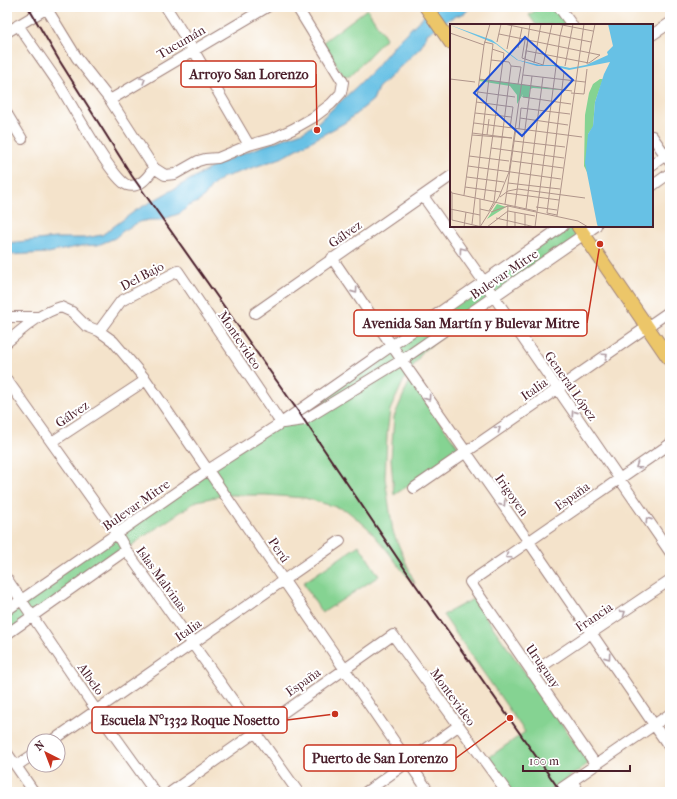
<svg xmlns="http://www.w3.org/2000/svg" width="677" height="799" viewBox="0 0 677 799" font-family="'IM FELL French Canon',serif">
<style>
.green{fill:#85d392;stroke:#68795e}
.water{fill:#67c1e5;stroke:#587088}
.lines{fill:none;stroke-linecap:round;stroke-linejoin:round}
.minor-casing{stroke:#9f817b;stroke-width:12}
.major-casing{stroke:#9f817b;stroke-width:15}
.minor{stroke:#fff;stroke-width:10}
.major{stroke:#ecc669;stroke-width:13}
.rail{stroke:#4a1f2b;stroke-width:2}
.oneway{stroke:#ae9aa0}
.labels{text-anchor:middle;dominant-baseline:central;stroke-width:4;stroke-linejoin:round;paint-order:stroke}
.street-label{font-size:13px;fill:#4a1f2b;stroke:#fff}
.inset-road{fill:none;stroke:#b0958b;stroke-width:1}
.view{fill:#1d4ed8;fill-opacity:0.15;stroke:#1d4ed8;stroke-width:2}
.inset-edge{fill:none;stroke:#4a1f2b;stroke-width:2}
.leader{fill:none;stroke:#c8321e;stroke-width:1.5}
.callout-dot{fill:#c8321e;stroke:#fff;stroke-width:1.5}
.callout{fill:#fff;stroke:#c8321e;stroke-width:1.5}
.callout-label{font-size:14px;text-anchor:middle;font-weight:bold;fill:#4a1f2b}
</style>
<rect width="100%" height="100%" fill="#fff"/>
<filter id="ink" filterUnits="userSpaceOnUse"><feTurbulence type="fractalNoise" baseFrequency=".025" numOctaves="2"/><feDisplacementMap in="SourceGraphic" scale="8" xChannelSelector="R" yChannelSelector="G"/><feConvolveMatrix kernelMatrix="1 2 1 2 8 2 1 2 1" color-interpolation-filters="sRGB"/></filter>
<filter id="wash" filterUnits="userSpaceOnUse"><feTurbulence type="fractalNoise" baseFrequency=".012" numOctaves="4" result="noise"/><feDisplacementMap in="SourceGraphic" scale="16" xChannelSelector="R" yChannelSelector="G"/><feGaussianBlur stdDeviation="0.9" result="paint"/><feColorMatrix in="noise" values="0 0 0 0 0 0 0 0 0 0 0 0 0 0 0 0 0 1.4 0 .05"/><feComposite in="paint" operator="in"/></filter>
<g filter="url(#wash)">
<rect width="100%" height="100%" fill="#f4e3cb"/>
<path class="green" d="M540 7H556L568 25H536L529 15Z
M367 9 386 38 350 76 344 77 323 42Z
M563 226H596L423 351 403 382 390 410 387 434 385 478 393 532 415 584 401 569 386 549 367 527 346 510 305 498 266 495H225L197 501 146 535 7 634V610Z
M410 380 461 451 394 495 391 459 394 417Z
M359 545 379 576 322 613 303 583Z
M473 599 589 763 549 792H513L488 758 525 732 443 615Z"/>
<path class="water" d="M433 7H471L465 13 451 18 427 34 421 47 378 88 373 100 346 122 281 158 222 178 212 186 204 197 198 202 188 206 181 213 161 220H149L139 222 123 231 115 238 98 245 81 246 48 253 7 255V243L56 238H85L102 235 135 211 216 165 241 154 302 132 316 124 355 88 376 67 398 41Z"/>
</g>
<g filter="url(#ink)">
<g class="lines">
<g class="minor-casing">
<path id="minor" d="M166 7 194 51 249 145
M559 7 572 25
M47 9 77 58 110 100 154 168 165 175 175 174 198 161 205 159 218 158 249 145 274 138 293 129 314 117 331 104 341 93 343 82 297 7
M18 25C32 46 47 66 60 86 72 105 111 178 127 185 139 189 148 177 154 168
M7 32 49 7
M652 35 670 23
M110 100 267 7
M7 114 22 139
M652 136 670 162
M652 165 670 152
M652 186 670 173
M423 196 484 282 670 552
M332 258 410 372 529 542 670 748
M255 313 451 176
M7 317H39
M99 331 113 341 146 380 429 792
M7 342C24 328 40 313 61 307L72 312 86 326 99 331 121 301 178 271 281 423
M7 380 117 534 126 550 298 792
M283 423 304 420 402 360 596 226
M52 442 146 380
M414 488 670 311
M7 579 96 710 155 792
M7 610 208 470 281 423 563 226
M7 634 126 550
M532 673 670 580
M52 741 340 541
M7 753 34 792
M596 765 470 582 670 444
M16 766 34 754
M572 781 579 792
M171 792 393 635 507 792
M366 792 458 726
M556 792 670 714"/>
</g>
<g class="major-casing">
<path id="major" d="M426 7 451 43
M578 226 670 360"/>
</g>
<use href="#minor" class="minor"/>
<use href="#major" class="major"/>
<path class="rail" d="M28 7 59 60 132 176 298 411 415 584 561 792"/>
</g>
<defs><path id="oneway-chevron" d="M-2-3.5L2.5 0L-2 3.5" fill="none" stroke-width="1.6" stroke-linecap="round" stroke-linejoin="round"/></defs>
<g class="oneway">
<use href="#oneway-chevron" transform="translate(143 80) rotate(-31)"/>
<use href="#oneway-chevron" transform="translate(462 250) rotate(-126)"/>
<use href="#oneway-chevron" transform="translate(355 291) rotate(55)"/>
<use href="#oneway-chevron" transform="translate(605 356) rotate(-35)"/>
<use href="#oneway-chevron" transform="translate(428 398) rotate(55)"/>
<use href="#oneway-chevron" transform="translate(574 413) rotate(-125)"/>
<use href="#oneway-chevron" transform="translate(498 429) rotate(-35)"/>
<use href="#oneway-chevron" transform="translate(638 466) rotate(145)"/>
<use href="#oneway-chevron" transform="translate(503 504) rotate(55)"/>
<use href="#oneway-chevron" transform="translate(648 520) rotate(-125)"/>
<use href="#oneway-chevron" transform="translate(508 556) rotate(145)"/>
<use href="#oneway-chevron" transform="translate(623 613) rotate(-35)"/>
<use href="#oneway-chevron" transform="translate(608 657) rotate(55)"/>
</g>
</g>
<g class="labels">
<g class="street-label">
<text transform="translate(181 42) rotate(-30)">Tucumán</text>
<text transform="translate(345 234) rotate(-35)">Gálvez</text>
<text transform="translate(504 274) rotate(-34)">Bulevar Mitre</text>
<text transform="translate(142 276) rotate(-28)">Del Bajo</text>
<text transform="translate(240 340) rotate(56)">Montevideo</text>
<text transform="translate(571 386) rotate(55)">General López</text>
<text transform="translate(534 389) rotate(-35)">Italia</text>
<text transform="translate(72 414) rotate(-34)">Gálvez</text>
<text transform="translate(512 495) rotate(55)">Irigoyen</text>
<text transform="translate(572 496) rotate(-35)">España</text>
<text transform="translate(136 505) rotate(-35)">Bulevar Mitre</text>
<text transform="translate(279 550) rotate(56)">Perú</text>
<text transform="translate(162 579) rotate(54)">Islas Malvinas</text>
<text transform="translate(594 617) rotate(-34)">Francia</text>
<text transform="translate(188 630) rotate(-35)">Italia</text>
<text transform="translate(543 666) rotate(55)">Uruguay</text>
<text transform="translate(91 679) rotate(55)">Albelo</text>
<text transform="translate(303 682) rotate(-35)">España</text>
<text transform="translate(453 697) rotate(54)">Montevideo</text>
</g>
</g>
<g transform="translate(450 24)">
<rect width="203" height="203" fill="#f4e3cb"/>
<path d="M29 55 122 67 83 64 80 65 79 74 72 73 73 70 67 80V71L60 62 29 57ZM150 55H153L145 78 143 103 138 110V150L134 142 135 91 139 69 143 60ZM47 180 56 183 37 195Z" fill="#85d392"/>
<path d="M158 0H203V203H148L147 200 135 139 138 110 143 102 145 78 154 50 160 38 119 46 103 42H87L67 36 46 20 0 1 42 16 68 36 90 41H106L120 44 136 41 158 31 157 28 163 22Z" fill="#67c1e5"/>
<path class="inset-road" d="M54 0 141 18M107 0 143 7M0 9 34 21M49 10 150 31 139 39 77 27M110 12 113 0M75 16 72 34 93 41 102 0M47 18 51 0M68 24 72 4M57 25 62 0M75 34 78 16M41 36 59 38 61 42 71 43 68 60M84 39 91 0M137 40 145 0M115 42 123 0M73 51 135 58M0 55 25 58M29 55 122 67M28 68 65 73M121 69 134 70 137 45M73 73 121 80M26 78 63 83 60 104M25 89 61 93M70 94 118 101M24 99 132 113M69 105 71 84 120 90M22 111 62 114 22 109M37 111 39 95M64 117 115 123M41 124 114 134M19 132 59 137M62 137 113 144M18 142 111 155M17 153 54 158M58 159 110 165M15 163 51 168M0 166 2 169V196L32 203M2 169 86 187M56 169 109 176M14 171 34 21 40 0M50 173 58 167 68 165 135 174M34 176 54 29 42 25M55 180 66 104M65 182 82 52M86 183 107 186M0 185 30 191M30 185 39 187 44 178 61 42M76 185 93 53M41 188 58 182 128 197 138 203M107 191 97 189 114 48M107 192 134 0M46 194 85 203M22 200 43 20 34 18M30 202V175M14 203 16 188M30 203 49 173 59 148 80 0M37 203 58 187 85 192M57 203 58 181M65 203V188M75 203V190M85 203 110 12"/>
<path class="view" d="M75 13 123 56 72 112 24 69Z"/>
<rect width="203" height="203" class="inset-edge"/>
</g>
<path class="leader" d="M317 130L316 74M600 244L587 323M335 714L287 720M510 718L456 758"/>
<g class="callout-dot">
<circle cx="317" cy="130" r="4"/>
<circle cx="600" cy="244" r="4"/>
<circle cx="335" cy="714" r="4"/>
<circle cx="510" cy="718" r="4"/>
</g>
<g class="callout">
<rect x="181" y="61" width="135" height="26" rx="4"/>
<rect x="354" y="310" width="233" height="26" rx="4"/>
<rect x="92" y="707" width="195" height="26" rx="4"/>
<rect x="304" y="745" width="152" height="26" rx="4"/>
</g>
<g class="callout-label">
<text x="249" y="79">Arroyo San Lorenzo</text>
<text x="471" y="328">Avenida San Martín y Bulevar Mitre</text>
<text x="190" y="725">Escuela N°1332 Roque Nosetto</text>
<text x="380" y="763">Puerto de San Lorenzo</text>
</g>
<rect width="677" height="799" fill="none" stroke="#fff" stroke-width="24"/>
<g transform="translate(46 753) rotate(318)"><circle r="19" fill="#ffffff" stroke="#b7a5aa"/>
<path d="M0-3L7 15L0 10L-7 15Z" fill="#c8321e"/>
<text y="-6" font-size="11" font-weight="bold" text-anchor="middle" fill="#4a1f2b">N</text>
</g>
<path d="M523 765v6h107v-6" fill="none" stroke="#4a1f2b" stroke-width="2"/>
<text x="529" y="765" font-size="12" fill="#4a1f2b" stroke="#ffffff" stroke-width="3" paint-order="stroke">100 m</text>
</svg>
